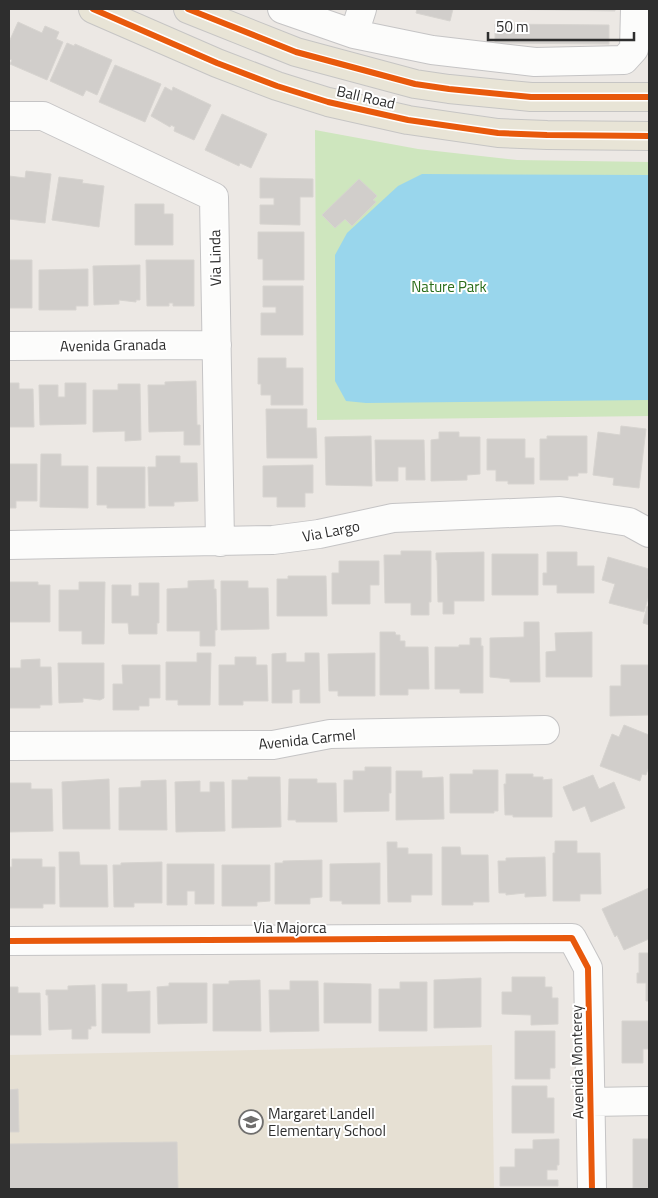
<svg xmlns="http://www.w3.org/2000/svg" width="658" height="1198" viewBox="0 0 658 1198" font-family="'Titillium Web',sans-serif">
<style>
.education{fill:#e6e0d3}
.green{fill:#cee6be}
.water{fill:#99d6ec}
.building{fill:#d1cecb;stroke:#d7d4d0}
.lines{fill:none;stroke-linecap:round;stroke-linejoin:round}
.minor-casing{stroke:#c5c4c5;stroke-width:30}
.major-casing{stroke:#c6c5c4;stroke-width:30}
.minor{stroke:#fcfcfb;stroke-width:28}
.major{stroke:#e8e4d6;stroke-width:28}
.cycleway-casing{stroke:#fff;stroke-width:9}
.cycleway{stroke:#e8590c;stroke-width:6}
.labels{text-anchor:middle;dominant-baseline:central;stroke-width:4;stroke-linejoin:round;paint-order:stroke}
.street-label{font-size:15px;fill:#2e2e2e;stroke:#fff}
.park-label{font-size:15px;fill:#2c6e1b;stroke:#fff}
.poi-label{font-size:15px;fill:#2e2e2e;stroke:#fff;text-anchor:start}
</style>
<rect width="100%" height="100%" fill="#ece8e4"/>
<path class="education" d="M492 1045 494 1189H9V1055Z"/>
<path class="green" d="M315 130 418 149 517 160 649 162V416L317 420Z"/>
<path class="water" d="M422 174 649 175V400L366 403 346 401 335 381V255L347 233 398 186Z"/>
<path class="building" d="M417 9H453L450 21 416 13Z
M492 9H615V11Z
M18 22 42 33 45 26 59 32 56 39 63 42 47 80 10 64 12 60 9 59V42Z
M495 24 609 25V44L495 43Z
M67 43 74 46 75 44 112 60 97 95 86 90 83 96 50 81Z
M115 65 161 84 145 122 99 102Z
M165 87 172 91 173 87 211 105 194 140 174 131 175 127 171 125 170 127 151 116Z
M222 114 267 134 251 168 240 163 239 166 205 150Z
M26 171 51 174 45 223 9 219V176L25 178Z
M59 177 83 180 82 183 104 186 99 227 52 220Z
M260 178 313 179V197H300V225L260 224V205H274V198H260Z
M359 179 377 196 373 200 376 202 352 226 345 219 335 228 322 215Z
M135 204H164V214H173V245H135Z
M258 232H304V280H263V259H258Z
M9 260H32V308H9Z
M146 260H194V306H173V303H169V306H147Z
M140 265V300H136V302L119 300V304L94 305 93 266Z
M88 269V306H76V310H39V270Z
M263 286H303V335H261V313H276V307H263Z
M258 358H286V368H303V405H271V395H261V384H258Z
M196 381 197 425H200V445H184V431L149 432 148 385H165V382Z
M9 383H19V389H33L34 427H9Z
M65 383H86V424L40 425 39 385H58V397H65Z
M118 384H140L141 440 125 441V431L93 432V390H118Z
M266 409H307V428H316L317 458H267Z
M621 426 646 429 639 488 613 485 614 478 593 475 598 432 620 435Z
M439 432H459V437H480V474L467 475V480L431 481V440L439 439Z
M371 436 372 486 326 485 325 437Z
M547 436H587V473H578V476H568V480H540V439H547Z
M487 439H525V458H534V484H508V481H496V470H487Z
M375 440H424L425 480H406V467H398V481H376Z
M41 454H61V466H88V508L40 507Z
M156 456H180V463H197L198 501 174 502V506H149L148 467H156Z
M9 464H37V501H16V508H9Z
M313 465V493H305V507H277V497H263V466Z
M97 467H145V508H107V505H97Z
M401 551H431V602H429V615H411V603H385L384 555H401Z
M484 552V601H454V614H443V602H438L437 560H436V553Z
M547 552H577V566H594V593H557V585H543V573H547Z
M492 554H538V595H492Z
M608 557 649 569 648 579 649 580V595L644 612 609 603 615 584 602 580Z
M339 561H379V585H370V604H332V573H339Z
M288 576H326L327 616H277V579H288Z
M214 580V589H216L217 630H215V646H200V631H167V589L188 588V581Z
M221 581H248V588H268L269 629 221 630Z
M9 582H38V585H50V622H9Z
M79 582H105L104 644H82V631H59V590H79Z
M139 583H159V623H157V634H129L128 623H112V585H131V596H139Z
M647 606 649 607V625L643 623Z
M524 622H539L540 682H510V679L490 677V638L524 637Z
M380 632H395L396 635H400V641H405V647H428L429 689H408V695H380Z
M592 632V677H546V652L556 651 555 633Z
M470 638H481V646H483V693H460V689H435V647H459V645H470Z
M197 653H211L210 705H178V700H166V662H197Z
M286 653V662H305V653H319L320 703H300V689L292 690V703H272V654Z
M375 653V696H338V691H329L328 654Z
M235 657H256V665H267L268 701H243V705H219V665H235Z
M40 659V667H51L52 705H40V708H9V668H21V660Z
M58 663H104V698L100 700 83 698V702L59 703Z
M122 665H160V698H149V706H139V710H113V684H123Z
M621 665H649V715L610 716V686H621Z
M624 725 649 735V766L646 775 642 774 640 781 600 766 612 734 619 737Z
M365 767H391V793H389V811L344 812V780H353V771H365Z
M473 770H498V811H494V813H450V774H473Z
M396 771H422V778L443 777 444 819 396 820Z
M506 774H533V777H543V780L552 779V817H513V815H505L504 784H506Z
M593 775 599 789 614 782 625 808 591 822 585 806 573 811 563 787Z
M248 777H280L281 827 232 828V780H248Z
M109 779 110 829H63L62 782Z
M289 779H317V783H336L337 822H296V820H288Z
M166 780 167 830H119V788L141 787V781Z
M200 781V792H210V782H224L225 831 176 832 175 782Z
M9 783H31V789H52L53 831 9 832Z
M555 841H577V853H600L601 894H580V901H553V853H555Z
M387 842H397V848H408V854H432V895H411V902H388Z
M442 847H460L461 855H488L489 902H473V905H442Z
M59 852H79L80 865H107L108 907H60Z
M545 857 546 896 525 897V893L506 895V893H499L498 861H506V858Z
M12 859H42V867H55V904H43V908H9V867H12Z
M322 860V897L310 898V904H275V863H283V861Z
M162 862V903H134V907H114L113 865H121V863Z
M380 863V904H342V901H330V864Z
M167 864H214V904H195V891H187V905H167Z
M222 865H270V901L257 902V906H222Z
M649 888V939L624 950 617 935 615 937 602 909Z
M639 953H649V1001H646V983H637V973H639Z
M512 977H545V987H552V998H558V1024L531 1025V1015L502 1014V992H512Z
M481 978V1027L434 1028V980Z
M260 980 261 1031H213V984H229V981Z
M290 981H318L319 1031 270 1032 269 990H290Z
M400 982H427V1031H379V989H400Z
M169 983H207V1023L158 1024 157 987 169 986Z
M324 983 371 984V1023H324Z
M102 984H127V992L150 991V1033H102Z
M95 985 96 1026H91V1029H88V1039H72V1029L49 1030 48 995H46V990H68V986Z
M9 987H18V993H40L41 1035H9Z
M622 1021H649V1049H643V1063H622Z
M515 1031H555V1068H550V1079H515Z
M512 1086H547V1098H554V1133H512Z
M18 1089 19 1132H9V1090Z
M559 1139V1165H557V1170H547V1180H558V1186H500V1167H515V1149H533V1140Z
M633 1139H649V1188H633Z
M177 1142 178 1189H9V1144Z"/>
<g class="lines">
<g class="minor-casing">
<path id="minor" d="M282 9 354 34 432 50 535 62 624 60 634 49 635 9
M354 34 362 9
M9 116H43L214 197 220 542
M9 346 217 345
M9 545 273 540 319 534 393 518 560 511 629 522 649 533
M9 746 273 745 330 734 545 730
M9 941 572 938 588 968 592 1189
M590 1102 649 1101"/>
</g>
<g class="major-casing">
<path id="major" d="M93 9 217 63 277 86 328 102 408 120 498 133 547 135 649 136
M188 9 296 52 415 84 449 89 531 97H649"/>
</g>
<use href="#minor" class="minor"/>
<use href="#major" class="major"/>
<g class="cycleway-casing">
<path id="cycleway" d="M93 9 217 63 277 86 328 102 408 120 498 133 547 135 649 136
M188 9 296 52 415 84 449 89 531 97H649
M9 941 572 938 588 968 592 1189"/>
</g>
<use href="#cycleway" class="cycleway"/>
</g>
<defs>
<g id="school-ring" transform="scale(1.25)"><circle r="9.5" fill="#fff" stroke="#706f6e" stroke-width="1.5"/><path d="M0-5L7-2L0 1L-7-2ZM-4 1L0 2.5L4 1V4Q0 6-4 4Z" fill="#706f6e"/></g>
</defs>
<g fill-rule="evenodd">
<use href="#school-ring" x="251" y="1122"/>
</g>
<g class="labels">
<g class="street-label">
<text transform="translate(366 97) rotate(13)">Ball Road</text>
<text transform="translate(215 258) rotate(-91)">Via Linda</text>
<text transform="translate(113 345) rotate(-1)">Avenida Granada</text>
<text transform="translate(331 531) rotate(-11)">Via Largo</text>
<text transform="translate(307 739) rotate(-6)">Avenida Carmel</text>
<text x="290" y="927">Via Majorca</text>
<text transform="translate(577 1062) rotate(-91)">Avenida Monterey</text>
</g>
<g class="park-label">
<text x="449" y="286">Nature Park</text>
</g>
<g class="poi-label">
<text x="268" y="1113">Margaret Landell<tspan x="268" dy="17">Elementary School</tspan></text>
</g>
</g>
<rect width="658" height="1198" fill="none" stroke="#2e2e2e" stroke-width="20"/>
<path d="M488 32v8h146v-8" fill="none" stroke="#2e2e2e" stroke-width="2.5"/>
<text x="496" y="32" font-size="15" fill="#2e2e2e" stroke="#ffffff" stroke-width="4" paint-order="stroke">50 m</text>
</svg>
